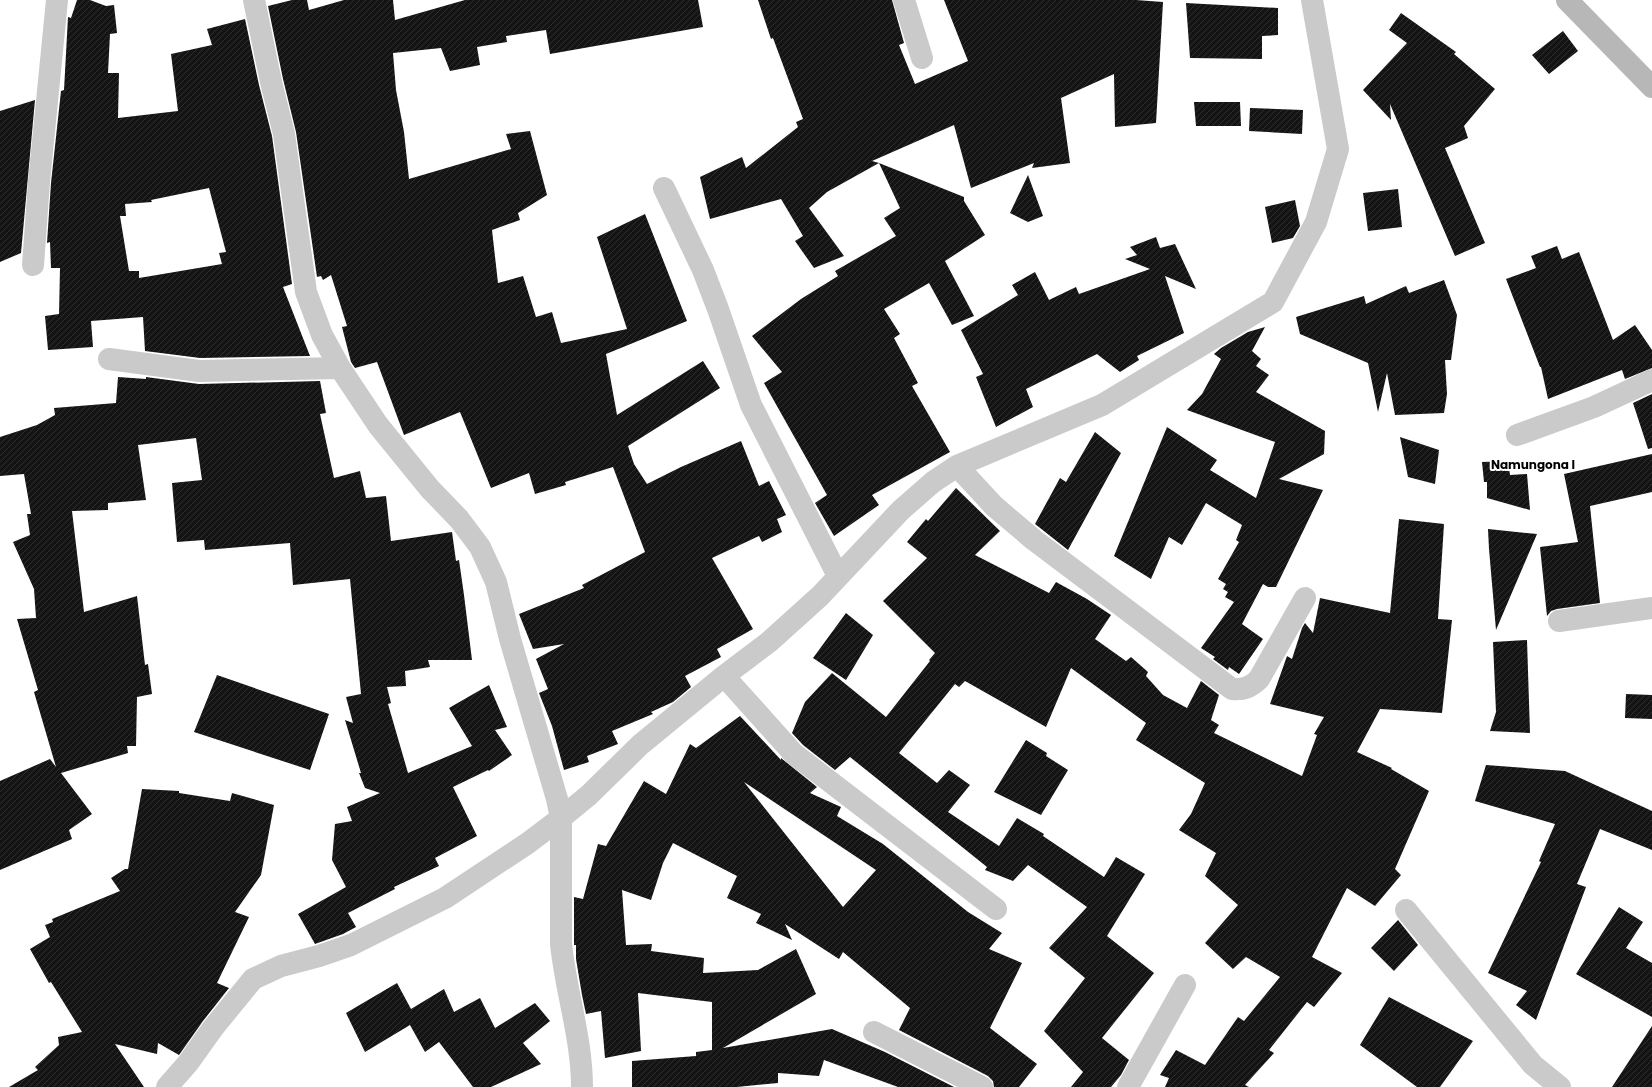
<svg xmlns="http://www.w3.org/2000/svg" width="1652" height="1087" viewBox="0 0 1652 1087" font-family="Poppins,sans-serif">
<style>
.building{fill:url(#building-hatch);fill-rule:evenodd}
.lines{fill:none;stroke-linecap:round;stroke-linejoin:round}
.street{stroke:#cacaca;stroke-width:22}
.secondary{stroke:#b7b7b7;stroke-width:22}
.labels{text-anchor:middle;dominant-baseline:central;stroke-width:4;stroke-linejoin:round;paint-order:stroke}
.quarter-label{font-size:12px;font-weight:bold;fill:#000;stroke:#fff}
</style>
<defs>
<pattern id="building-hatch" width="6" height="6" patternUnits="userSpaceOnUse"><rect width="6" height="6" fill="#141414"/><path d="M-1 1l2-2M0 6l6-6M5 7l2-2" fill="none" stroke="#2e2e2e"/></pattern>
</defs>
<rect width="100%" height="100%" fill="#fff"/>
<path class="building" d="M77 0H90L106 6 114 5 117 33 110 34 108 73H119L118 118 178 111 171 54 212 45 207 29 245 19 259 85 272 136 292 284 283 287 310 356 200 358 145 351 143 317 91 321 93 347 48 350 45 316 59 314 60 268H51L50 242 47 243 51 183 61 91 64 90 68 17 71 18ZM209 188 226 252 219 253 222 264 139 278V271H129L120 216H126L125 204 152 202 151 200Z
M292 0H307L309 10 344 0H393L395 20 465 0H698L703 27 550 54 546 30 506 36 507 42 477 47 480 65 450 71 441 48 393 53 396 90 404 132 409 179 511 149 506 134 530 131 547 195 518 213 520 220 492 230 498 283 523 276 536 317 552 312 561 343 627 329 597 237 645 214 687 321 606 354 617 415 703 361 720 388 628 446 634 464 647 484 681 467 741 441 759 486 769 481 786 515 777 519 782 532 762 542 759 536 712 558 753 629 717 649 721 657 685 676 691 687 673 702 651 712 653 714 612 731 618 744 587 756 589 762 564 770 552 726 539 693 548 689 536 659 564 644 533 649 519 614 584 588 582 585 645 552 613 467 565 482 566 485 535 494 529 473 491 488 460 412 404 435 377 362 355 368 351 362 342 327 347 326 331 275 323 280 321 276 317 277 296 132 283 79 268 6Z
M758 0H892L904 43 899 45 915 84 968 61 944 0H1136L1163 2 1156 123 1115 127 1114 74 1061 98 1070 163 1032 168 1034 163 971 188 954 125 872 161 879 163 827 192 809 208 844 256 814 268 795 241 803 236 781 199 710 219 700 177 742 157 746 168 798 127 796 122 803 119 773 38 771 39Z
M1186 3 1278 8V35L1262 36V59L1190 58Z
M1401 13 1456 52 1454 54 1495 89 1464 126 1468 138 1445 148 1485 243 1455 256 1390 104 1391 120 1363 90 1407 43 1389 30Z
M1563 31 1578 51 1549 74 1532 55Z
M35 100 21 253 0 262V111Z
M1194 102H1240L1241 126H1196Z
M1250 108 1303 110 1302 134 1249 131Z
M879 163 964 197V201L985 235 945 261 974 316 952 325 929 283 884 309 900 334 894 338 918 383 912 386 950 452 872 495 879 505 834 536 815 503 827 495 764 383 782 372 752 336 801 299 838 276 835 271 896 236 884 218 900 208Z
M1028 175 1043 216 1028 222 1010 213Z
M1398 189 1402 227 1368 231 1363 193Z
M1295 200 1300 226 1293 238 1272 243 1265 207Z
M1156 237 1160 248 1175 244 1196 289 1165 276 1184 333 1137 356 1139 360 1120 372 1097 354 1026 389 1033 407 996 427 976 377 983 374 961 330 1018 295 1012 285 1035 272 1049 300 1076 287 1079 294 1150 269 1125 259 1137 255 1130 247Z
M1557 246 1562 259 1579 252 1613 340 1635 325 1652 350V368L1625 379 1622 370 1548 399 1541 367H1540L1506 279 1536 268 1531 256Z
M1444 280 1457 315 1451 360H1445L1447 394 1444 413 1395 415 1387 373 1378 412 1368 363 1300 334 1296 317 1364 296 1366 304 1406 286 1409 293Z
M1265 327 1252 351 1261 359 1256 366 1269 375 1256 392 1325 431 1324 454 1279 479 1323 490 1276 587H1268L1263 584 1242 624 1263 639 1239 674 1229 667 1228 670 1213 659 1215 657 1201 648 1234 602 1225 597 1228 592 1223 589 1226 584 1218 579 1239 542 1236 540 1242 525 1206 503 1182 545 1169 537 1151 579 1114 556 1167 427 1217 460 1210 470 1256 498 1275 442 1187 410 1202 394 1221 359 1214 354 1221 348 1248 332Z
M118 377 146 379V377L199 384 320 381 326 413 320 414 334 478 360 471 366 498 386 496 391 541 452 532 456 561 459 560 464 595 472 660H428L430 667 405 671 406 686 387 687 391 703 388 704 408 773 472 746 449 708 489 685 507 727 495 730 512 755 489 771 488 770 453 787 477 836 435 858 439 866 394 887 395 889 348 913 356 927 343 934 315 944 298 914 346 887 332 860 335 824 352 821 347 807 380 793 365 788 359 773H361L345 720 353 723 346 697 361 694 350 579 293 585 290 543 205 550 204 540 177 542 172 483 202 480 196 438 138 445 146 500 108 503V510L72 511 84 612 137 596 145 665 148 664 152 694 137 697 136 746H127L128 753 61 773 92 814 69 830 72 839 0 870V781L50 759 56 767 34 692 38 690 17 619 36 618 34 589 13 542 30 535 27 514H31L24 474 0 476V437L37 425 55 415 54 408 116 403Z
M1652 394V448L1648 449 1633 403Z
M1095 432 1121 453 1068 550 1035 524 1060 478 1066 482Z
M1400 437 1439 450 1435 484 1408 477Z
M1652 454V492L1590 506 1600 603 1557 609 1551 611 1547 616 1540 547 1578 542 1564 474Z
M1508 461 1510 475 1527 474 1530 510 1487 498V482H1484L1482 462Z
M956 488 1000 531 975 555 1049 593 1056 582 1087 599 1111 615 1095 639 1126 661 1131 657 1148 672 1146 676 1163 695 1187 708 1201 681 1219 695 1211 720 1219 725 1214 733 1302 776 1317 735 1314 734 1324 717 1270 704 1287 656 1292 659 1302 628 1305 623 1313 633 1320 598 1390 613 1399 519 1444 524 1438 619 1452 620 1442 713 1380 709 1357 752 1392 768 1391 769 1429 791 1395 869 1401 875 1375 906 1347 888 1312 957 1342 973 1314 1007 1307 1002 1269 1050 1274 1053 1245 1085 1249 1087H1165L1169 1078 1160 1075 1176 1050 1205 1065 1238 1017 1244 1021 1280 977 1246 957 1233 969 1205 943 1238 905 1205 876 1216 853 1179 830 1191 814 1205 783 1136 740 1146 723 1071 668 1046 727 965 681 959 687 955 684 899 753 937 783 949 770 970 785 948 812 999 846 1017 818 1044 834 1043 836 1104 877 1116 857 1145 874 1107 936 1154 973 1102 1038 1129 1060 1121 1075 1111 1087H1071L1083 1072 1044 1031 1085 978 1049 948 1087 907 1028 865 1013 881 985 870 987 867 850 757 835 770 803 745 792 733 805 702 832 673 886 717 930 661 929 660 935 653 883 601 927 558 907 542 926 519 928 521Z
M1488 529 1537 534 1496 630 1489 549Z
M846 613 873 635 846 680 813 658Z
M1527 640 1530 733 1490 731 1496 712 1493 642Z
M217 675 329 714 310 770 194 732Z
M1626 694 1652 695V719L1625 718Z
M740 716 781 760V758L817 787 810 793 841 807 837 816 883 844 968 912 1002 933 989 949 1022 963 990 1028 1037 1064 1019 1087H994L993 1081 988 1076 899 1030 910 1008 843 952 839 959 785 924 792 940 756 923 761 914 727 898 737 876 673 843 663 863 651 900 622 890 626 945 652 944 651 951 704 958 703 973 758 970 796 949 816 994 723 1048 832 1029 885 1052 954 1087H898L824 1060 819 1076 778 1073V1083L737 1087H632V1061L696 1056V1052L712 1050V1002L638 993 641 1051 605 1058 601 1011 586 1014 582 995 576 959V945H574V897L583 899 598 844 606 846 644 781 666 794 690 744 696 748ZM744 782 876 870 843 907Z
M1026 740 1047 753 1046 756 1068 770 1041 815 994 792Z
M1486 765 1565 771 1652 811V850L1600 829 1577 884 1586 887 1536 1020 1516 1005 1527 991 1488 973 1541 862 1539 861 1555 824 1475 801Z
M142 789 179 791V793L230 801 232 793 274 805 261 875 235 912 249 917 217 983 229 988 203 1021 179 1055 158 1043 157 1054 115 1044 144 1087H9L38 1070 35 1067 59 1045 58 1037 82 1032 51 982 49 983 30 949 50 937 45 925 53 922 52 919 120 891 111 878 125 869H128Z
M1619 907 1643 922 1626 948 1652 963V1017L1576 974Z
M1398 920 1418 945 1394 971 1371 948Z
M397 983 411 1009 444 989 454 1012 480 998 495 1028 535 1003 550 1021 523 1043 541 1064 491 1087H473L439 1042 425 1052 410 1025 365 1052 346 1013Z
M1389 997 1473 1041 1440 1087H1417L1360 1045Z
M1652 1026V1087H1612Z"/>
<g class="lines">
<path class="street" d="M254 0 271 82 284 134 306 292 322 335 340 368 378 425 430 489 459 519 480 547 496 582 510 639 557 799 561 818V944C566 992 582 1039 582 1087
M904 0 922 58
M664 188 703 270 718 309 751 405 838 576
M33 265 39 182 57 0
M109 359 199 371 340 368
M1517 435 1594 407 1652 380
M957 466 994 506 1034 540 1232 689C1244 690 1251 687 1259 679L1305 598
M1559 621 1652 608
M724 676 794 754 996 909
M1406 910 1533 1065 1560 1087
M874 1032 982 1087
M167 1087 188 1063 213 1028 253 979 281 966 319 956 351 945 445 898 528 843 561 818 589 795 640 745 724 676 769 642 820 596 901 510 933 482 957 466 1102 405 1273 302 1316 222 1338 149 1312 0
M1128 1087 1185 985"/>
<path class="secondary" d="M1567 0 1652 87"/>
</g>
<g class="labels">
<g class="quarter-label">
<text x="1533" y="464">Namungona I</text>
</g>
</g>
</svg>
